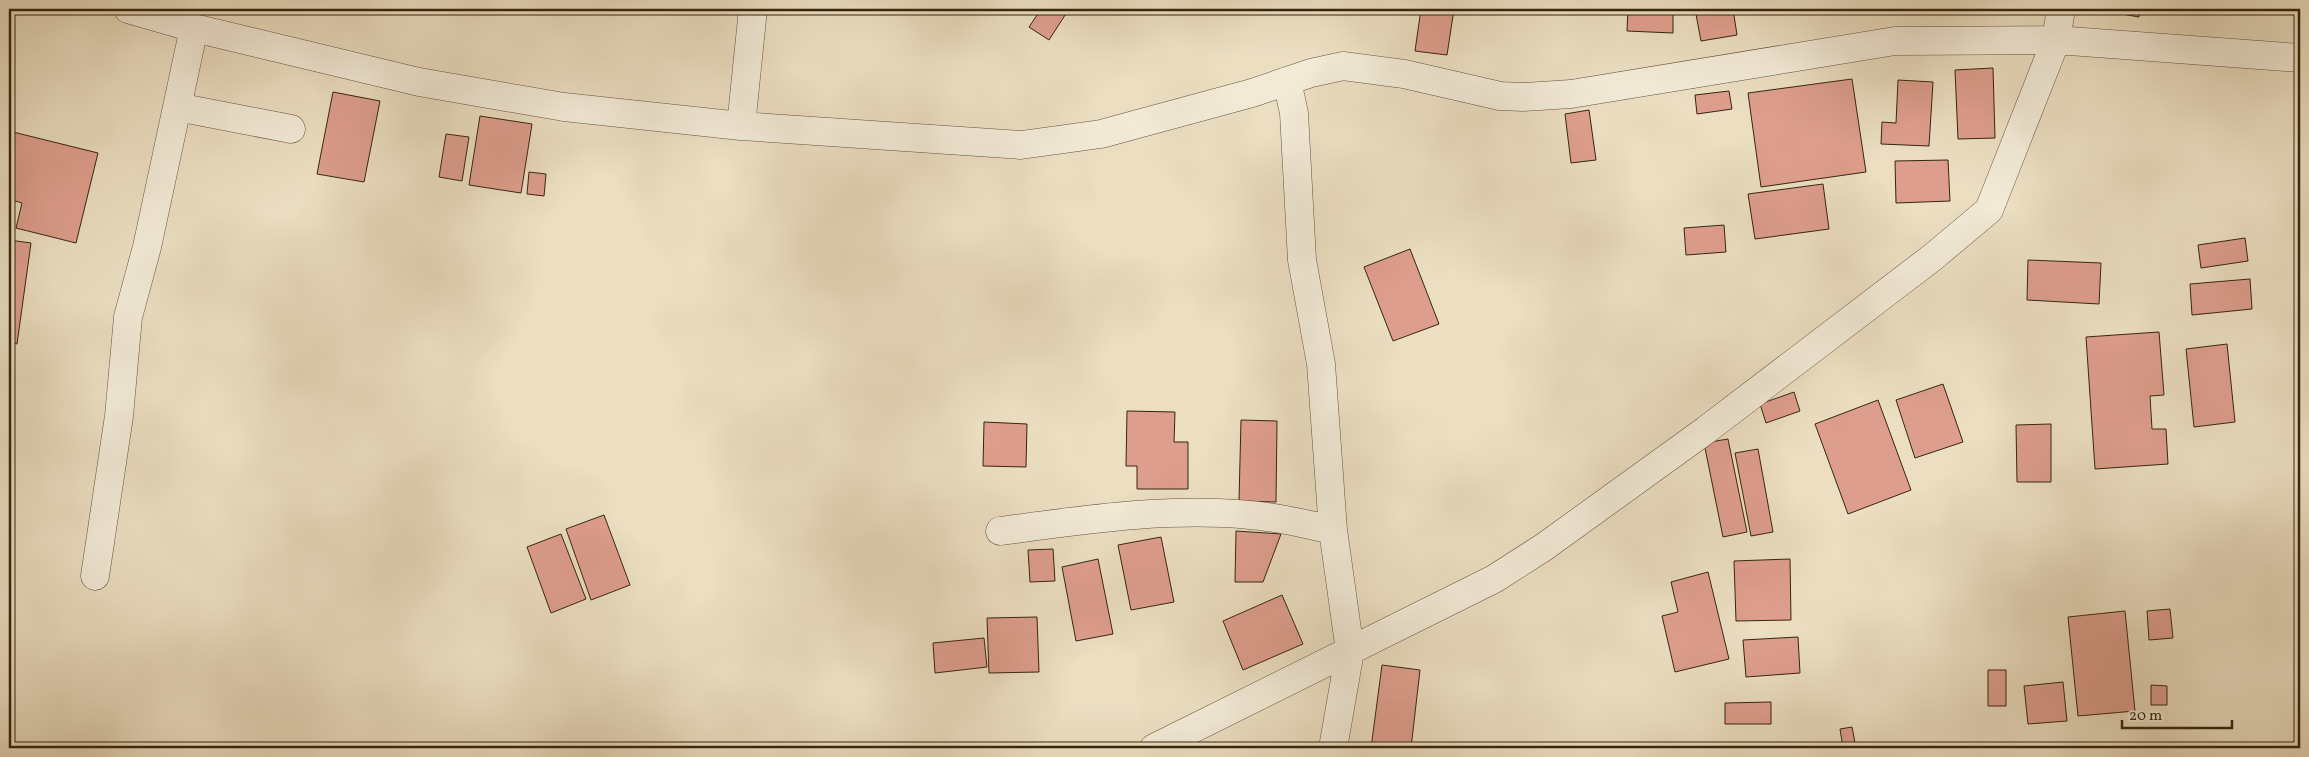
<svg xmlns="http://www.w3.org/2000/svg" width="2309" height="757" viewBox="0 0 2309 757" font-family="Vollkorn,serif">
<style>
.building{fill:#de9e8d;stroke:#36250f}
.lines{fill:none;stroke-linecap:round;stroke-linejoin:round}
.minor-casing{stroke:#63533c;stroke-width:29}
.minor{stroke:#f2ead7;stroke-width:28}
</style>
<rect width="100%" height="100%" fill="#ebdec1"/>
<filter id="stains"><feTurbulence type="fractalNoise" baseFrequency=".004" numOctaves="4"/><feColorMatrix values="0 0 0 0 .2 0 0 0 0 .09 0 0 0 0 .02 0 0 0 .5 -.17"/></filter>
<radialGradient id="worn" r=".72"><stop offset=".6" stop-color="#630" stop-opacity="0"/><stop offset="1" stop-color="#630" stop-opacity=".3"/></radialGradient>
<path class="building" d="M1041 9H1069L1049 40 1029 27Z
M1421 9H1454L1447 55 1415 51Z
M1628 9H1673V33L1627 31Z
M1695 9H1733L1737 35 1701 41Z
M2092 9H2140L2139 17Z
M1993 68 1995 138 1958 139 1955 70Z
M1852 79 1866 172 1761 187 1748 93Z
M1898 80 1933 82 1929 146 1881 144 1882 122 1896 123Z
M1729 91 1732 109 1697 114 1695 95Z
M333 92 380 101 364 182 317 174Z
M1589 110 1596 160 1571 163 1565 114Z
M480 116 532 124 521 193 469 185Z
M9 131 98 153 76 243 16 228 22 203 9 199Z
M446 134 469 137 462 181 439 177Z
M1948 160 1950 201 1896 203 1895 161Z
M529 172 546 174 544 196 527 194Z
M1823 184 1829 229 1755 239 1748 194Z
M1724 225 1726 252 1686 255 1684 228Z
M2245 238 2248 261 2201 268 2198 245Z
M9 240 31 243 17 344 9 342Z
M1410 249 1439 324 1393 341 1364 267Z
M2028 260 2101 263 2099 304 2027 300Z
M2250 279 2252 309 2192 315 2190 284Z
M2159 332 2164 395 2150 396 2152 429H2166L2168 464 2095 469 2086 337Z
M2227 344 2235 422 2194 427 2186 349Z
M1943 384 1963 442 1915 458 1896 400Z
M1794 392 1800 411 1766 423 1760 404Z
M1878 400 1911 490 1848 514 1815 424Z
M1127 411 1175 412 1174 442H1188V489H1137V466H1126Z
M1241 420 1277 421 1276 502 1239 501Z
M984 422 1027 424 1026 467 983 466Z
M2051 424V482H2017L2016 425Z
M1728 439 1747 532 1723 537 1704 443Z
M1758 449 1773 532 1751 536 1735 453Z
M604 515 630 585 591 600 566 529Z
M1236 531 1281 534 1263 582H1235Z
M561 534 586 599 551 613 527 547Z
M1161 537 1174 602 1131 610 1118 545Z
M1053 549 1055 581 1030 582 1028 550Z
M1098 559 1113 634 1076 641 1062 567Z
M1790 559 1791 620 1736 621 1734 561Z
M1708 572 1729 659 1675 672 1662 616 1678 612 1671 582Z
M1282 595 1303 644 1243 670 1223 621Z
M2170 609 2173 638 2149 640 2147 611Z
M2125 611 2135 711 2078 716 2068 617Z
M1037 617 1039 672 989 673 987 618Z
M1798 637 1800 673 1746 677 1743 640Z
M984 638 987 667 935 673 933 643Z
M1382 665 1420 670 1411 748H1371Z
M1988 670H2006V706H1988Z
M2063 682 2067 721 2028 724 2024 686Z
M2151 685 2167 686V705H2151Z
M1771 702V724H1725V703Z
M1852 727 1856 748H1843L1840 729Z"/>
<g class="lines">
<g class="minor-casing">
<path id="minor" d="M128 9 194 28 419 82 564 107 741 126 1021 145 1101 134 1252 93 1311 73 1343 66 1404 74 1500 96 1523 97 1571 94 1895 41 2056 40 2300 58
M1287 81 1294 113 1302 260 1321 364 1333 530 1350 651 1333 748
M177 107 291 129
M741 126 753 9
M1000 531C1083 520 1167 507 1250 515 1278 517 1305 524 1333 530
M95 576 119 416 128 317 147 247 194 28
M1154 748 1494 579 1544 547 1706 430 1933 257 1989 210 2056 40 2061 9"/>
</g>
<use href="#minor" class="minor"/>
</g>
<rect width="2309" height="757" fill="none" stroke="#ebdec1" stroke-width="30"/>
<rect x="10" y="10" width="2289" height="737" fill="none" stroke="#36250f" stroke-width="2.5"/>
<rect x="15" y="15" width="2279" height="727" fill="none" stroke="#36250f"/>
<path d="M2122 720v8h110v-8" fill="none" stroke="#36250f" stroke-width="2.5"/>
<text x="2129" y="720" font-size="15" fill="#36250f" stroke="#f2ead7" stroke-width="4" paint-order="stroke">20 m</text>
<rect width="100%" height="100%" filter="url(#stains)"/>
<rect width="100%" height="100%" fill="url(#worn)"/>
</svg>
